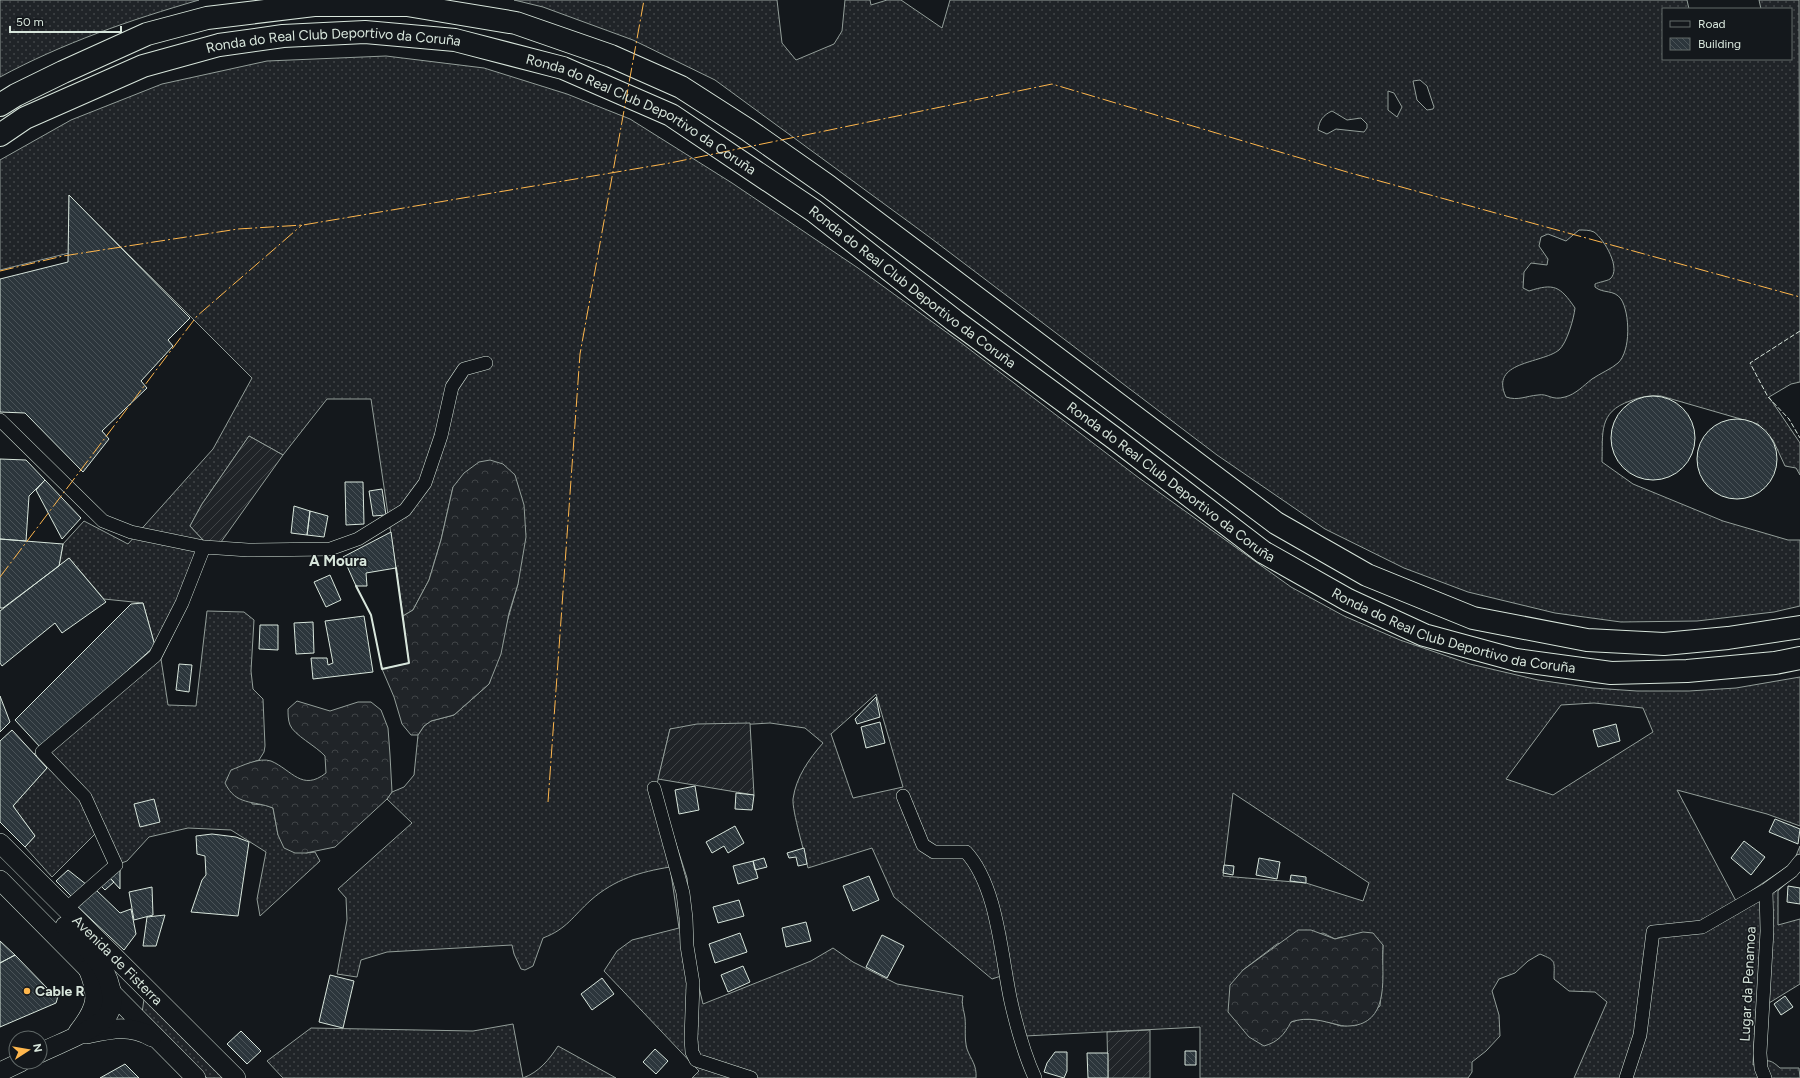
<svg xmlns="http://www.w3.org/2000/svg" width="1800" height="1078" viewBox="0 0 1800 1078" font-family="Figtree,sans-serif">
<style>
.grass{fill:url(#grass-dots);stroke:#939e99;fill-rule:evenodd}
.forest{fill:url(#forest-crowns);stroke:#939e99}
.garden{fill:url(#garden-furrows);stroke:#939e99}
.building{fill:url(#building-back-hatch);stroke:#d8e6dc}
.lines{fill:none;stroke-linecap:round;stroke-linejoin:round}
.street-casing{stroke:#d8e6dc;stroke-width:14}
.secondary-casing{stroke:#d8e6dc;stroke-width:20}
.highway-casing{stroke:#d8e6dc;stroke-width:24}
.street{stroke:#14181c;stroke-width:13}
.secondary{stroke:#14181c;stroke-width:19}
.highway{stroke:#14181c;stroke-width:22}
.fence{stroke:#d8e6dc;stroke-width:1;stroke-dasharray:5 2;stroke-linecap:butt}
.wall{stroke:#d8e6dc;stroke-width:2}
.power{stroke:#ffb74d;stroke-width:1;stroke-dasharray:14 3 2 3;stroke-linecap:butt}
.poi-dot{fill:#ffb74d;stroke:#14181c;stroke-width:1.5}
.labels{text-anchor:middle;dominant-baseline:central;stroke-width:3;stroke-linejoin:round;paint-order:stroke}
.street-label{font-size:14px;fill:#d8e6dc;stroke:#14181c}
.poi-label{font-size:14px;font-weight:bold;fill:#d8e6dc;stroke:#14181c;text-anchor:start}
.neighbourhood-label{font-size:15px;font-weight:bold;fill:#d8e6dc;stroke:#14181c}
</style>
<defs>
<pattern id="grass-dots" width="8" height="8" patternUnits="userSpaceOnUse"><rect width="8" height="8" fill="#202428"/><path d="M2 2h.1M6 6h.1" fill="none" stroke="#404447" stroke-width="1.8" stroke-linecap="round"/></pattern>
<pattern id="forest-crowns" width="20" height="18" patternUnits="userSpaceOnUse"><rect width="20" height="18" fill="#202428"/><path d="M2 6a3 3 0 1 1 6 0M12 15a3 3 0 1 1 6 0" fill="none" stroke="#404447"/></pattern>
<pattern id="garden-furrows" width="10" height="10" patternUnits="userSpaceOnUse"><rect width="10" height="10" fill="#202428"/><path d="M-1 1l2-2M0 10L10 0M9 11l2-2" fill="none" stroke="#404447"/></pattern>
<pattern id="building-back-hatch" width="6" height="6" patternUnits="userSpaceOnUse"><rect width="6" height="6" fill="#2c363c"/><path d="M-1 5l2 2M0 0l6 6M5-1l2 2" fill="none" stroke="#4a5358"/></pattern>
</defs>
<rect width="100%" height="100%" fill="#14181c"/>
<path class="grass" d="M0 0H199C130 20 63 43 0 77Z
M514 0H777L782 43 796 60 834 44 842 31 845 0H870L871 5 887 0H901L942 28 950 0H1687L1689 9H1663V59H1791V9H1761L1759 0H1799L1800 382 1791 384 1769 397 1800 443V475L1796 468 1785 466 1773 440 1758 424 1661 396C1650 395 1640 397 1630 401 1598 412 1603 433 1602 462L1633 484 1723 521 1788 540H1800V606L1774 612 1697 621 1621 622 1555 613 1468 592 1404 568 1325 529 1217 455 928 236 715 80 633 40 543 7ZM1420 80 1427 86 1434 107 1433 109 1427 110 1417 100 1413 81ZM1388 91 1394 93 1402 107 1397 117 1388 110ZM1332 111 1347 120 1361 118 1367 124V128L1364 132 1336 129 1327 134 1318 130C1319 121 1323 115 1332 111ZM1579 230C1584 230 1590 230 1594 232 1604 239 1622 269 1610 279 1607 281 1599 282 1595 284V287C1603 294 1614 289 1621 299 1630 313 1631 351 1618 363 1611 369 1601 373 1592 379 1583 386 1576 394 1565 397 1551 401 1548 393 1538 395 1526 396 1518 401 1506 397 1489 361 1541 364 1559 350 1567 343 1574 318 1575 308 1560 286 1554 283 1529 291L1523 288 1524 272 1531 263 1547 265 1548 259 1539 246 1541 237 1548 234 1566 241Z
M386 56 484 68 567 94 630 119 732 183 858 268 960 342 1139 478 1291 587 1344 616 1400 640 1470 664 1538 680 1593 688 1637 691H1689L1736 688 1800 677V826L1767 814 1677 790 1736 901 1793 863 1800 846V870L1778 891V925L1800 919V984L1756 1011 1753 1065C1767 1061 1768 1057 1780 1068H1799L1800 1078H1574L1607 1002 1595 992 1569 991 1554 979C1554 961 1557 961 1540 954L1528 961 1515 973 1499 979 1492 991 1499 1015 1500 1036 1486 1051 1472 1062V1072L1468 1078H1200V1027L1025 1036 1001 976 992 979 894 897 872 848 808 868C805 854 792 811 793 799 796 777 809 759 823 743L805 728 770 723 670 729 657 784 687 878 696 975 703 1004 811 961 833 948 853 962 897 984 963 996C961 1004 964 1010 965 1018 966 1028 964 1038 967 1049 971 1060 977 1065 976 1078H692L699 1071 604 971 617 951 632 940 679 928 670 867C640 872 615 879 591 900 573 916 567 929 543 938L533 966 525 970 521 969 514 954 512 945 387 952 361 960 357 977 337 974 347 920 346 898 338 889 412 823 387 799 392 792 404 787 414 775 418 735 424 726 431 721 454 715 489 684 518 584 453 487 441 540 429 580 413 610 403 616 371 399H327L283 455 249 436 202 504 190 526 205 542 187 606 161 659 168 705 196 706 207 611 244 612 254 620 251 671 253 689 263 699 265 746 264 752 259 760 245 765 252 804 265 805 273 808 278 835 306 853 315 852 320 861 260 916 257 899 266 852 231 830 188 828 149 837 127 861 116 865 95 834 52 877 25 847 35 836 13 806 47 768 34 754 155 646 143 603 104 599 69 558 59 566 63 544 84 521 128 544 213 449 252 378 69 195V253L0 270V160L71 120 162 84 267 61ZM876 694 903 787 853 798 831 734ZM1594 703 1643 708 1653 732 1553 795 1506 779 1561 705ZM1233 793 1369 883 1363 901 1306 883 1223 876ZM1323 933 1335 939 1341 937 1383 945 1382 983 1380 1006 1357 1025 1341 1026 1321 1020 1301 1019 1291 1022 1243 970 1277 944Z
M144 999 224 1078H207L142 1013Z
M513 1024 523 1078C539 1072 549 1060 558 1046L616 1078H283L267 1061 311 1028 473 1031Z"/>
<path class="forest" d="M490 460 503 464 515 475 524 505 526 537 518 584 509 613 501 654 489 684 454 715 431 721 424 726 418 735H411L402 724 394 697 382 669 409 663 403 616 413 610 429 580 441 540 453 487 464 473 479 462Z
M297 701 330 711 358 702H371L381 710 388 728 390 755 392 792 387 799 335 847 306 853H295L284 848 278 835 273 808C253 800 236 806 225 783L231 770C242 766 259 757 271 761 292 770 302 792 326 773L325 756C316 746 294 735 290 725 288 720 288 714 288 709Z
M1298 930H1311L1335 939 1363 932 1373 933 1383 945C1381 969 1390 1011 1363 1023 1356 1026 1346 1027 1339 1025 1322 1021 1308 1016 1291 1022 1284 1035 1278 1042 1264 1046L1249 1037 1228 1012 1230 985 1243 970Z"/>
<path class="garden" d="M249 436 283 455 221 542H205L190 526 202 504Z
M750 723 754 795 658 779 670 729 697 724Z
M1150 1030V1078H1108L1107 1032Z"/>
<path class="building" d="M69 195 190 318 168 340 173 346 141 381 147 388 102 431 109 439 83 472 25 413 0 412V279L68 262Z
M1611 438a42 42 0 1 1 84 0a42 42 0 1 1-84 0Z
M1697 459a40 40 0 1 1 80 0a40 40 0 1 1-80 0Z
M0 459 26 460 45 480 29 496 26 541 0 539Z
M45 480 81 518 62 539 36 490Z
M345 482H363L364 524 346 525Z
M382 489 386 515 373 516 369 491Z
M294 506 310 511 307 535 291 533Z
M310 511 328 516 324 537 307 535Z
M391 532 396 568 366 573 367 586H356L343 557Z
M0 539 63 544 59 566 3 608H0Z
M69 558 106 602 62 633 55 623 2 666 0 663V611Z
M330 575 341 600 326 607 314 582Z
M143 603 155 646 41 748 15 720 131 604Z
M364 616 373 672 313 679 311 658H327L328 665 333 663 325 621Z
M313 622 314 653 296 654 294 623Z
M260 625H278V650L259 649Z
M179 664 192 665 189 692 176 690Z
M0 696 10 722 0 732Z
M876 697 880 717 857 724 855 719Z
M880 722 885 743 866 748 861 727Z
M1616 724 1620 741 1598 747 1593 730Z
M12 730 47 768 13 806 35 836 25 847 0 822V741Z
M695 786 699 810 679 814 675 790Z
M736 793 754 795 752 810 735 809Z
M154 799 160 822 140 827 134 804Z
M1775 819 1800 829 1798 844 1769 832Z
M735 826 744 843 728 853 724 846 712 853 706 842Z
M212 834 236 837 249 842 238 916 191 912 202 880 206 875 205 856 197 854 196 836Z
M1744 841 1765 857 1751 875 1731 858Z
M804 848 807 864 798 866 796 857 789 858 787 853Z
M764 858 767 867 755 870 753 861Z
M1259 858 1280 862 1277 879 1256 875Z
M753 861 758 878 738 884 733 866Z
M1224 865 1234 866 1233 875 1223 873Z
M120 867V889L109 877Z
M68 870 87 885 73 898 56 881Z
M1291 875 1306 877V883L1290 881Z
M869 876 879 900 853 911 843 886Z
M109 877 114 882 105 890 100 885Z
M1788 886 1800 888V904L1787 902Z
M152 887 153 915 134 920 129 892Z
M96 890 120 913 131 909 136 934 124 950 78 907Z
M739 900 744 916 718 923 713 907Z
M165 915 156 946H143L147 917Z
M806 922 811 941 786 947 782 928Z
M740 933 747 952 715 963 709 944Z
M882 935 904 946 887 978 866 967Z
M0 941 15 955 0 963Z
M15 955 48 989 59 993 56 1003 0 1027V963Z
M743 966 750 982 728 992 721 975Z
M330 975 354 981 343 1028 319 1022Z
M602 978 614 994 592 1010 581 994Z
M1785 996 1793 1007 1781 1015 1774 1004Z
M241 1031 261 1051 247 1064 227 1044Z
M655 1049 668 1061 656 1074 643 1062Z
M1185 1051H1196V1065H1185Z
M1055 1052H1067V1071L1064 1078 1044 1072 1047 1063Z
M1087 1053H1108V1078H1088Z
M125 1064 139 1078H100Z"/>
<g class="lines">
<g class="street-casing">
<path id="street" d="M0 420 103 521 131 532 204 547 248 550 330 549 358 539 405 510 425 483 441 436 452 387 464 369 486 363
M654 788 683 893 686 918 687 946 693 983 691 1039 692 1052 696 1060 751 1078
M903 796 923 845 934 852H966C998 887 1001 957 1011 1002 1017 1028 1024 1054 1035 1078
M66 909 116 865 85 797 42 752 155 656 182 603 204 547
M1626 1078 1640 1035 1653 932 1702 927 1766 890 1792 871 1800 861
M1765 1078 1761 1068 1760 1053 1767 931 1766 890"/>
</g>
<g class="secondary-casing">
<g id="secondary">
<path id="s1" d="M0 843 236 1078"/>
<path d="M0 880 196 1078"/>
<path d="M78 1032C96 1009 100 997 88 969"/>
<path d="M86 1034C110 1029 130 1024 152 1037"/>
<path d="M40 1053C60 1043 92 1032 107 1016 111 1011 112 1004 112 998 110 966 86 948 65 926"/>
<path d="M0 1072 21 1062"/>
</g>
</g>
<g class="highway-casing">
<g id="highway">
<path d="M0 105 16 95 63 72 147 34 207 18 314 5H407L516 23 611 56 681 87 748 130 828 186 1276 523 1367 575 1473 618 1587 640 1664 644 1728 638 1800 627"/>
<path id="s2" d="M0 135 25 118 143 66 219 45 283 36 365 32 455 40 563 68 671 115 814 211 955 321 1114 438 1263 552 1348 600 1424 635 1516 660 1611 673 1687 671 1775 663 1800 658"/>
</g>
</g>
<use href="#street" class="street"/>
<use href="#secondary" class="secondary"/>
<use href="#highway" class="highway"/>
<path class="fence" d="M1800 331 1750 363 1768 397 1789 419 1800 438"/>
<path class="wall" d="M356 586 371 615 382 669 409 663 396 568"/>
<path class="power" d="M0 271 63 256 238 229 303 225 670 163 1052 84 1347 172 1800 297
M0 577 197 316 302 225
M548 802 580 354 644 0"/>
</g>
<circle class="poi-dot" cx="27" cy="991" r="4"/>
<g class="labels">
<g class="street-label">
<text stroke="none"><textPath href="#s2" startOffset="353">Ronda do Real Club Deportivo da Coruña</textPath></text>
<text stroke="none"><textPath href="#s2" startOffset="677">Ronda do Real Club Deportivo da Coruña</textPath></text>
<text stroke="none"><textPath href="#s2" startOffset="1001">Ronda do Real Club Deportivo da Coruña</textPath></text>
<text stroke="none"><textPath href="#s2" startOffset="1325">Ronda do Real Club Deportivo da Coruña</textPath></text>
<text stroke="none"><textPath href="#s2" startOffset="1649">Ronda do Real Club Deportivo da Coruña</textPath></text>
<text stroke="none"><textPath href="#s1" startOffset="166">Avenida de Fisterra</textPath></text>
<text transform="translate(1748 984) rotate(-87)">Lugar da Penamoa</text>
</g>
<g class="poi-label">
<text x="35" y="991">Cable R</text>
</g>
<g class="neighbourhood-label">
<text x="338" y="561">A Moura</text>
</g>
</g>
<rect x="1662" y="8" width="130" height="52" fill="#14181c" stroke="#626a69"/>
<rect x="1670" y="21" width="20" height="6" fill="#14181c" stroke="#626a69"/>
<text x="1698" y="28" font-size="12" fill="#d8e6dc">Road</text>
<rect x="1670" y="38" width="20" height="12" fill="url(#building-back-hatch)" stroke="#626a69"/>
<text x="1698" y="48" font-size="12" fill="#d8e6dc">Building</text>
<g transform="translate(28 1050) rotate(78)"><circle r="19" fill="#14181c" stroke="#626a69"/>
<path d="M0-3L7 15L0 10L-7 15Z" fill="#ffb74d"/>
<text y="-6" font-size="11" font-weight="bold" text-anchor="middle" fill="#d8e6dc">N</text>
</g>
<path d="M10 26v6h111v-6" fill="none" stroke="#d8e6dc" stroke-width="2"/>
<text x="16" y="26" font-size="12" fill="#d8e6dc" stroke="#14181c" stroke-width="3" paint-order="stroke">50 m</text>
</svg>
